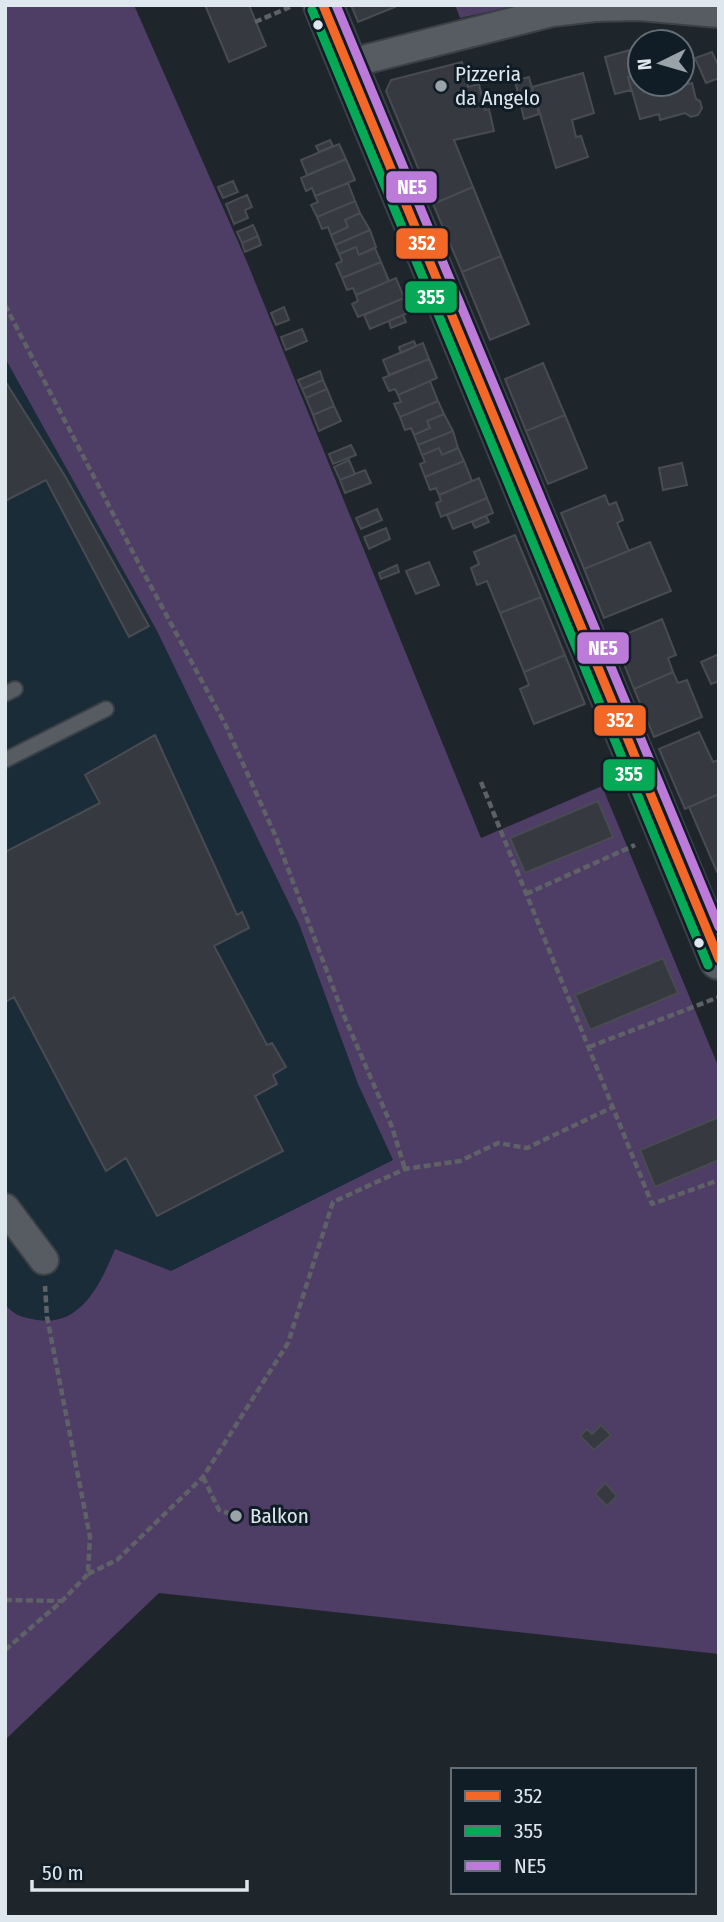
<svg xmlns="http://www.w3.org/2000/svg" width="724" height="1922" viewBox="0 0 724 1922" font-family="'Fira Sans Condensed',sans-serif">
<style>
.built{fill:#1b2c39}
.green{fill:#4e3d65}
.building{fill:#363a40;stroke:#484c52;stroke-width:2}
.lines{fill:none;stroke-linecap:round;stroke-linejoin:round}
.lane-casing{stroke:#3c4147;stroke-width:18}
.street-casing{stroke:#3c4147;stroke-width:32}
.secondary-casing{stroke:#3c4147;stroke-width:42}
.path{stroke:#5e6267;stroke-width:4.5;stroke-dasharray:7 3.5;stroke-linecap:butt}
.lane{stroke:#565c61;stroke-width:14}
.street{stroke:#565c61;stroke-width:28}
.secondary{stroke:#555d62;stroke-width:38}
.bus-1-casing{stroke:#101d26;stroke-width:14}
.bus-2-casing{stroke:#101d26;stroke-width:14}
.bus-3-casing{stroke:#101d26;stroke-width:14}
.bus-1{stroke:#f36827;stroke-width:9}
.bus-2{stroke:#06aa56;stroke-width:9}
.bus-3{stroke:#bd7bd9;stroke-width:9}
.bus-dot{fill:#dfe7ee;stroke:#101d26;stroke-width:2.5}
.poi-dot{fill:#9ba3aa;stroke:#101d26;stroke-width:2.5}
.labels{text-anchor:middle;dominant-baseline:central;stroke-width:6;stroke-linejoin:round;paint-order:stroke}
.poi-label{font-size:21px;fill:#dfe7ee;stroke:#101d26;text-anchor:start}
.line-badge{stroke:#101d26;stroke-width:2.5}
.badge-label{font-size:19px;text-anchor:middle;font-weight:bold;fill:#fff}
</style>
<rect width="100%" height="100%" fill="#1e252b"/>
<path class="built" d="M5 358 157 631 299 924 358 1084 393 1160 170 1271 115 1249 100 1285 81 1309 47 1323 14 1315 5 1304Z"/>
<path class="green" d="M5 5H134L247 262 481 838 602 786 719 1068V1654L159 1593 5 1740V1304C14 1315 19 1316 32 1319 80 1330 100 1285 115 1249L171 1271 393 1160 358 1084 299 924 157 631 5 358Z
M455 5H519L460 18Z"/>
<path class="building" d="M205 5H249L266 46 229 62Z
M351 5H394L395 7 358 22Z
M630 50 637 75 628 77 631 90 615 94 605 57Z
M712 52 719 67V78L706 83 695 58Z
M462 62 468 87 479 84 485 110 489 109 494 131 454 140 473 187 433 204 386 91 391 80Z
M682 63 688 84 692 83 696 99 700 101 702 108 698 115 691 117 685 113 660 120 659 114 640 119 628 77 640 74V84H682Z
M583 73 594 113 572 120 576 137 581 136 588 157 556 168 532 87Z
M529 77 539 114 524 119 515 81Z
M330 140 333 146 319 152 316 146Z
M339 144 346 159 307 175 301 160Z
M346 159 355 180 315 196 312 188 306 191 301 178Z
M233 181 238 192 223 198 218 187Z
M348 183 355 201 317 217 311 205 318 202 315 196Z
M473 187 501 256 462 272 433 204Z
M247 195 252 207 245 210 248 218 234 224 226 204Z
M355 201 360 213 345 220 348 227 331 235 328 227 322 229 317 217Z
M360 213 370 230 335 245 331 235 348 227 345 220Z
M253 225 258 236 242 243 237 232Z
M370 230 376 247 359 255 356 247 339 254 335 245Z
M258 236 261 245 245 252 242 243Z
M356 247 359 255 375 248 381 262 342 278 336 264 342 261 339 254Z
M501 256 529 324 490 340 462 272Z
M381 262 389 281 356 295 353 288 347 290 342 278Z
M396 278 404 298 358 317 352 304 358 301 356 295Z
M404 298 410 312 370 329 364 315Z
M284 307 289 320 276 325 271 313Z
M403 315 406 322 391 328 389 321Z
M302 329 307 341 286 350 281 337Z
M414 341 416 346 401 353 399 347Z
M423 343 429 359 389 375 383 360Z
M429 359 437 378 398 395 395 389 389 391 383 378Z
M543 363 565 415 526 431 505 379Z
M320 371 323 380 302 389 298 380Z
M323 380 327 389 306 398 302 389Z
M5 381 65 476 149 626 129 637 46 480 5 501Z
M430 381 438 401 400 417 394 404 401 402 398 395Z
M327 389 334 406 313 415 306 398Z
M438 401 444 414 427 421 430 428 414 435 411 428 405 430 400 417Z
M334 406 341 421 319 431 313 415Z
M444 414 453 431 418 445 414 435 430 428 427 421Z
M565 415 587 468 548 484 526 431Z
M453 431 458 448 442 455 439 448 422 455 418 445Z
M351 445 356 455 333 464 329 454Z
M439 448 442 455 458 448 464 461 425 477 420 464 425 462 422 455Z
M349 460 355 474 340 480 334 467Z
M464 461 472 481 439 495 436 488 430 490 425 477Z
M682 463 687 485 663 490 659 468Z
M365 470 371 483 345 493 340 480Z
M479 478 487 498 441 517 436 503 441 501 439 495Z
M605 495 609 505 616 502 623 520 617 523 629 551 584 569 561 513Z
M487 498 493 513 453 529 447 515Z
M377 509 382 520 361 529 356 518Z
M486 516 489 522 475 528 472 522Z
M386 528 390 539 369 549 364 537Z
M515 535 541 597 500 613 487 581 477 585 471 568 479 564 474 552Z
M650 542 671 591 604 618 584 569Z
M429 562 439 585 416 594 406 571Z
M397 565 399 572 381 579 379 573Z
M541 597 565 655 524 672 500 613Z
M662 619 676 655 668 658 673 672 634 689 614 639Z
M719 654V681L711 684 701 662Z
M565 655 585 704 534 724 520 689 529 685 524 672Z
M673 672 678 683 687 680 702 717 654 737 634 689Z
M699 732 713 762 719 760V794L685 809 659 749Z
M155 735 237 915 242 912 249 928 214 946 267 1045 272 1043 286 1067 273 1075 277 1084 255 1096 283 1151 157 1216 126 1158 106 1171 14 997 5 1002V852L100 803 85 775Z
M719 794V872H717L689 807Z
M598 801 613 837 525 873 510 838Z
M663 958 678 993 590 1030 575 995Z
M719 1117V1160L655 1187 640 1150Z
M601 1425 611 1435 594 1450 580 1436 587 1429 592 1434Z
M605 1483 617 1496 607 1506 595 1494Z"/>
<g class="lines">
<g class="lane-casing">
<path id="lane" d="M5 694 15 689
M5 760 106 709"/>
</g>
<g class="street-casing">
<path id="street" d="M347 64 552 12 595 7 639 6 719 13
M5 1208 44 1260"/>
</g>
<g class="secondary-casing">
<path id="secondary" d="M323 5 719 960"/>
</g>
<path class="path" d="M255 22 290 7
M5 305 140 566 226 726 276 837 342 1011 392 1127 405 1169
M481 782 652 1204 719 1180
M526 894 635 845
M589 1047 719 997
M203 1477 219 1510 236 1516
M88 1574 117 1560 203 1477 288 1343 333 1202 405 1169 460 1161 498 1143 527 1148 613 1107
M5 1600 61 1601
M5 1650 62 1601 88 1574 90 1537 47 1317 45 1286"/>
<use href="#lane" class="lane"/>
<use href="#street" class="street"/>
<use href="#secondary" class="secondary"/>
<g class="bus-1-casing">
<path id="bus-1" d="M323 5 719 959"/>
</g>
<g class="bus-2-casing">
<path id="bus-2" d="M312 10 708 965"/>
</g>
<g class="bus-3-casing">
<path id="bus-3" d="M336 5 719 927"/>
</g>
<use href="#bus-1" class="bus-1"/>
<use href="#bus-2" class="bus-2"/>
<use href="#bus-3" class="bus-3"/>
</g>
<g class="bus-dot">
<circle cx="318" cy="25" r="6"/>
<circle cx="699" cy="943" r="6"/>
</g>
<g class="poi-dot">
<circle cx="441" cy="86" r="7"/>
<circle cx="236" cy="1516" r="7"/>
</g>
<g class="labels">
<g class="poi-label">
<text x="455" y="74">Pizzeria<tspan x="455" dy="24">da Angelo</tspan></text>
<text x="250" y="1516">Balkon</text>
</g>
</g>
<g class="line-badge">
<rect x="385" y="170" width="53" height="34" rx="7" fill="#bd7bd9"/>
<rect x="395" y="227" width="54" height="33" rx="7" fill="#f36827"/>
<rect x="404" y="280" width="54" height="34" rx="7" fill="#06aa56"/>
<rect x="576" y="631" width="54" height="34" rx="7" fill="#bd7bd9"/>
<rect x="593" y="704" width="54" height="33" rx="7" fill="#f36827"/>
<rect x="602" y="758" width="54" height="34" rx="7" fill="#06aa56"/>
</g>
<g class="badge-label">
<text x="412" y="194">NE5</text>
<text x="422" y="250">352</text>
<text x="431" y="304">355</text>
<text x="603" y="655">NE5</text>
<text x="620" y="727">352</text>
<text x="629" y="781">355</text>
</g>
<rect width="724" height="1922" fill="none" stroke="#dfe7ee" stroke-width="14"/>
<rect x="451" y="1768" width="245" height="126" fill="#101d26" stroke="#636e76" stroke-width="2"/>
<rect x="465" y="1791" width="35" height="10" fill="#f36827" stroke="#636e76" stroke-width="2"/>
<text x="514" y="1803" font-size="21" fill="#dfe7ee">352</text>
<rect x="465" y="1826" width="35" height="10" fill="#06aa56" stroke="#636e76" stroke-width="2"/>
<text x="514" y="1838" font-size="21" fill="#dfe7ee">355</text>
<rect x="465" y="1861" width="35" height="10" fill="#bd7bd9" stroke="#636e76" stroke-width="2"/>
<text x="514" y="1873" font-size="21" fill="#dfe7ee">NE5</text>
<g transform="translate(661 63) rotate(265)"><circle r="33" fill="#101d26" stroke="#636e76" stroke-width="2"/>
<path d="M0-5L12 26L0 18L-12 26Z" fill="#9ba3aa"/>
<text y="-10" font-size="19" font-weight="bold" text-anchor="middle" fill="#dfe7ee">N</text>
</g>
<path d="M32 1880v10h215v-10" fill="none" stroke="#dfe7ee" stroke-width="3.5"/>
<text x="42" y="1880" font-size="21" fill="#dfe7ee" stroke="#101d26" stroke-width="5" paint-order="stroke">50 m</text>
</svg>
